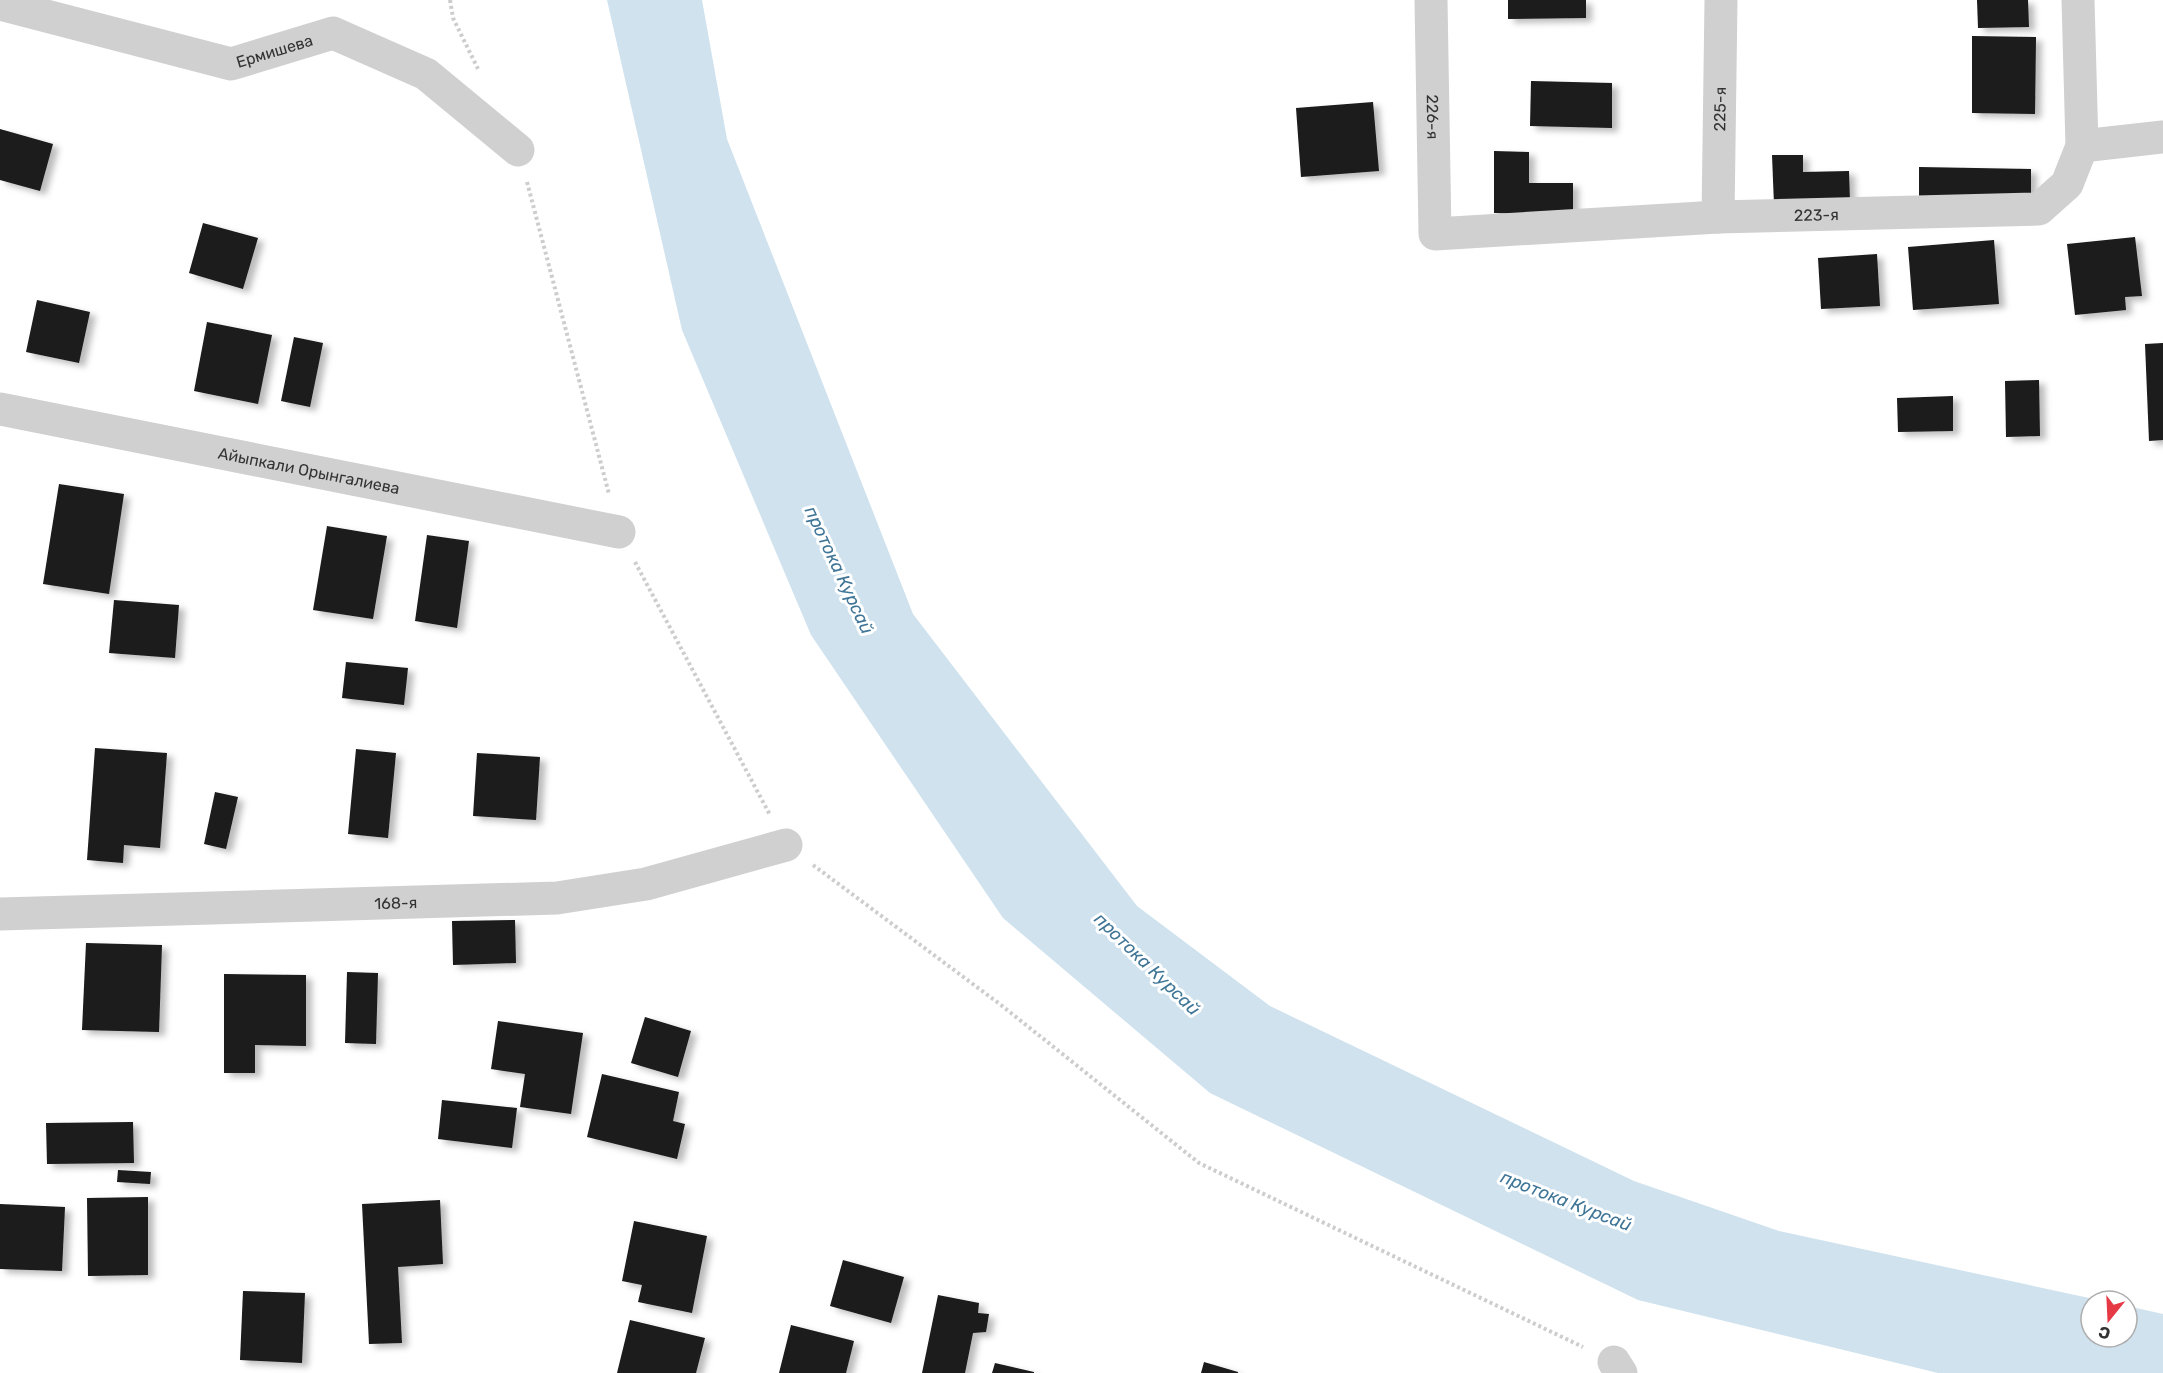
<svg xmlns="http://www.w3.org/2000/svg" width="2163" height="1373" viewBox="0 0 2163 1373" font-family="Rubik,sans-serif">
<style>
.water{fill:#cfe2ee}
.building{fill:#1a1a1a;filter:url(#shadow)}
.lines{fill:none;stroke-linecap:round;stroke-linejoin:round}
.path{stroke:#cdcdcd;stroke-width:4;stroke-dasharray:3 3;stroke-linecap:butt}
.minor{stroke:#d0d0d0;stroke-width:33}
.labels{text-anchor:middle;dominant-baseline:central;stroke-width:6;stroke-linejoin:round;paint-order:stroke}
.street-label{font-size:16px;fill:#333;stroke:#fff}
.water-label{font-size:18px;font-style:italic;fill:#3f7597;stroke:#fff}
</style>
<defs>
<filter id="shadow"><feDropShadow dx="6" dy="4" stdDeviation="3" flood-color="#0004"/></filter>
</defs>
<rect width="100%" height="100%" fill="#fff"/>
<path class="water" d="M607 0H702L727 139 913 614 1137 906 1270 1006 1634 1181 1779 1231 2103 1301H2091V1337H2127V1306L2163 1314V1373H1938L1638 1300 1210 1093 1003 918 811 635 682 330Z"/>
<path class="building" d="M1508 0H1586V18L1508 19Z
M1977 0H2028L2029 27 1978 28Z
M1972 36 2036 37 2035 114 1972 113Z
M1531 81 1612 83V128L1530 126Z
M1373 102 1379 171 1301 177 1296 108Z
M0 129 53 144 40 191 0 180Z
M1494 151 1529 152V183H1573V215L1494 213Z
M1772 155H1803V172L1849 171 1850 202 1774 205Z
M1919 167 2031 169V203L1919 201Z
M203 223 258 238 243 289 189 273Z
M2135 237 2142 296 2125 297 2126 310 2075 315 2067 244Z
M1994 240 1999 304 1913 310 1908 247Z
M1877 254 1880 306 1821 309 1818 258Z
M37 300 90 312 79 363 26 352Z
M207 322 272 335 258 404 194 391Z
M294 337 323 343 310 407 281 401Z
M2163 343V440L2149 441 2145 344Z
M2039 380 2040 436 2006 437 2005 381Z
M1953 396V431L1898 432 1897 398Z
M59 484 124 494 109 594 43 584Z
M327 526 387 536 373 619 313 610Z
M427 535 469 541 457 628 415 621Z
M114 600 179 605 175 658 109 653Z
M346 662 408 668 404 705 342 698Z
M95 748 167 753 160 848 124 845 123 863 87 860Z
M356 749 396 753 388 838 348 834Z
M477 753 540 757 536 820 473 816Z
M215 792 238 797 226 849 204 844Z
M515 920 516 963 453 965 452 921Z
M86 943 162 945 159 1032 82 1030Z
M347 972 378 973 376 1044 345 1043Z
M224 974 306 975V1046L255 1045V1073H224Z
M645 1017 691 1031 678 1077 631 1063Z
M498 1021 583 1033 571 1114 520 1107 525 1074 491 1069Z
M602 1074 679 1092 673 1121 685 1124 677 1159 587 1137Z
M442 1100 517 1108 512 1148 438 1139Z
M133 1122 134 1163 47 1164 46 1123Z
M118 1170 151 1172 150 1184 117 1182Z
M148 1197V1275L88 1276 87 1198Z
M440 1200 443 1264 398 1267 402 1343 369 1344 362 1204Z
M0 1204 65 1207 62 1271 0 1269Z
M634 1221 707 1236 692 1313 638 1302 642 1285 622 1281Z
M843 1260 904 1277 891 1323 830 1306Z
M243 1291 305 1293 302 1363 240 1360Z
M938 1295 979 1303 978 1313 989 1314 986 1332 973 1333 965 1373H922Z
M630 1320 705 1338 696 1373H617Z
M791 1325 854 1341 846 1373H779Z
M1204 1362 1238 1372V1373H1201Z
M995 1363 1034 1372V1373H992Z"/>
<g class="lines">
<path class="path" d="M450 0 453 18 479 71
M527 182 609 494
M635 562 770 815
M813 865 1001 1005 1199 1163 1583 1347"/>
<g class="minor">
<path id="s1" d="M1431 0 1435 234 1718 217 2039 209 2067 184 2082 146 2163 137"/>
<path d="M2078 0 2082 146"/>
<path id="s2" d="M0 4 231 64 333 33 426 74 518 150"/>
<path id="s3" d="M1718 217 1721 0"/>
<path id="s4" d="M0 409 619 532"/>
<path id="s5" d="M0 914 557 898 646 884 786 845"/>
<path d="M1614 1362 1621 1373"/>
</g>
</g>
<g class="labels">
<g class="street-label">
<text stroke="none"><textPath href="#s2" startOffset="284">Ермишева</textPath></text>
<text stroke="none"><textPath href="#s3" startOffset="108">225-я</textPath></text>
<text stroke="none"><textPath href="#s1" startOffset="117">226-я</textPath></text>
<text stroke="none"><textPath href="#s1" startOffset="616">223-я</textPath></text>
<text stroke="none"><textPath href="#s4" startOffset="315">Айыпкали Орынгалиева</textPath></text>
<text stroke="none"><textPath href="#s5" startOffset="396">168-я</textPath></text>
</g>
<g class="water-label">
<text transform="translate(839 570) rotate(65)">протока Курсай</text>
<text transform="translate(1147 964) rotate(44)">протока Курсай</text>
<text transform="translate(1566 1201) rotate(21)">протока Курсай</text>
</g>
</g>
<g transform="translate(2109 1319) rotate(198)"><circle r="28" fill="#ffffff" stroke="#adadad" stroke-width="1.5"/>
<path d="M0-4.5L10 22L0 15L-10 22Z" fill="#e63946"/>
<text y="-9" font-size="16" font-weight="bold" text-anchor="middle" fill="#333333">С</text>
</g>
</svg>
